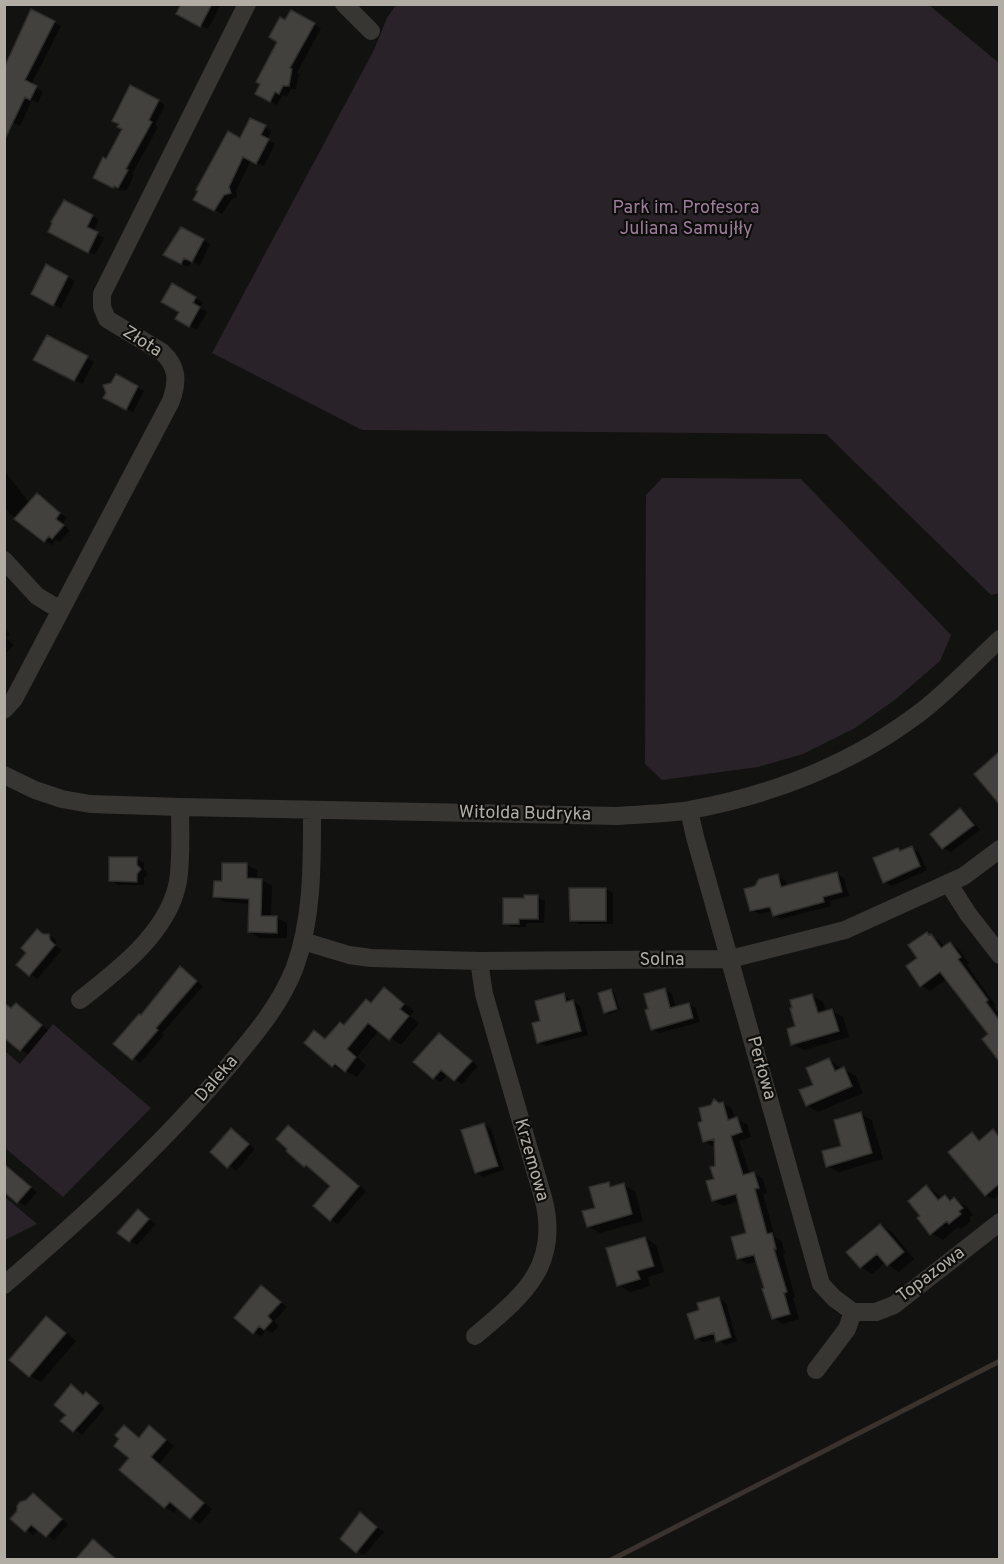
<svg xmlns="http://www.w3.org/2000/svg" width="1004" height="1564" viewBox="0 0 1004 1564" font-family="Overpass,sans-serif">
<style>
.green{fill:#2a2229}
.shadow{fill:#0007}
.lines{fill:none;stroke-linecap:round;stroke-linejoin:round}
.stream{stroke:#3a322c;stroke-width:5}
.building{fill:#42413e;stroke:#2e2e2b;stroke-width:1.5}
.minor{stroke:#373632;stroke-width:18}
.labels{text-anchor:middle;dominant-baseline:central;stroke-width:4.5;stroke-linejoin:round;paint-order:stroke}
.park-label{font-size:18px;fill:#9c7c9a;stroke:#0d0d0c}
.street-label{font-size:18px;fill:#b2ada4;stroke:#0d0d0c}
</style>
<rect width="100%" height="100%" fill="#121211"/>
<path class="green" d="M396 5H929L999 63V593L991 595 826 434 362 430 212 353 374 50 387 18Z
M662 478 801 479 951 635 940 661 896 699 855 728 803 754 758 767 662 780 645 764 646 495Z
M53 1024 151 1108 63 1197 5 1148V1051L20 1064Z
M5 1197 37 1224 5 1240H4Z"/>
<path class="shadow" d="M183 4H216L220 6 208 29 178 14Z
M291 12 321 28 297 73 299 74 296 89H291L287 97 283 95 277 105 264 98 262 84Z
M54 22 61 26 31 85 43 91 38 103 32 100 20 126 4 118Z
M158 101 165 105 155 125 158 127 132 174 134 175 126 191 122 189 121 191 95 177Z
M265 127 272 131 267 140 275 144 264 166 251 160 236 191 237 197 232 199 222 214 195 199 200 190 241 140Z
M92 216 99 220 93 232 104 238 95 255 57 236Z
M203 240 210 244 200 265 192 261 188 267 165 255Z
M47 266 75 281 61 308 33 293Z
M172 285 203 302 199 308 207 312 197 330 177 318 181 311Z
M47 337 94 362 82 384 35 359Z
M117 376 144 391 133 412 105 397Z
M4 470 30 504 37 495 67 518 62 524 70 530 60 542 56 540 52 545 9 513 4 506Z
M4 628 10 634 6 638 14 645 4 655Z
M995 758 1000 761V805L989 794 991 792Z
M960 810 967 814 980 830 951 852 943 848Z
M912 848 919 852 927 870 892 886 885 882 898 849 903 852Z
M137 859 144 863V870L148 874 144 878V885H118L111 880Z
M247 865 257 870V880H262L272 886 271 918H277L287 923V938H260L250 932V904L225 902 215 896Z
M837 874 844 878 849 896 830 901 831 906 781 919 774 915 773 911 759 914 752 910 778 876 785 880 787 887Z
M606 889 613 893V924H579L571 920Z
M537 897 545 901 544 923H526V927H512L505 923 526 899Z
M927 934 940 941 945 947 950 943 959 949 969 963 967 965 996 1006 994 1007 1000 1015V1056L985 1039 991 1034 947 979 930 991 921 985 919 959Z
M49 935 56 940V946L62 950 37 979 18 965 45 936Z
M180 968 203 986 162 1033 164 1035 140 1063 115 1044 141 1017Z
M384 989 414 1011 410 1016 419 1023 401 1045 379 1030 357 1057 366 1065 357 1077 346 1071 344 1072 333 1066 315 1032 327 1040 372 1004Z
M665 990 672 994 676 1008 689 1004 696 1008 700 1022 660 1033 652 1029Z
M611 991 614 992 620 1010 609 1014 606 1012Z
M563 995 580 1006 588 1035 546 1046 538 1042 542 1022Z
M812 995 823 1002 826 1012 832 1011 843 1017 849 1037 804 1050 792 1044 797 1027Z
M16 1005 48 1030 28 1054 21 1050Z
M439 1035 478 1066 462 1084 448 1074 441 1082 434 1078Z
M829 1060 840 1067 842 1070 844 1069 856 1076 863 1093 818 1112 807 1105Z
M723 1103 732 1109 735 1119 747 1124 751 1137 739 1141 750 1175 754 1173 763 1179 767 1193 763 1194 775 1237 781 1240 785 1254H783L795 1297 793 1298 799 1319 783 1324 773 1318 758 1261 748 1264 738 1258 748 1234 739 1201 723 1206 713 1200 717 1167 716 1147 705 1142 719 1104Z
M860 1114 872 1120 883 1159 839 1172 828 1166 843 1147Z
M484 1124 491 1129 504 1170 483 1177 476 1172Z
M231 1130 255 1149 236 1171 212 1151Z
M295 1131 366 1191 338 1224 331 1220 333 1185 305 1165 290 1149Z
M993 1131 1000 1135V1194L994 1199 986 1195 950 1153 972 1134 981 1141Z
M4 1164 37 1192 25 1206 4 1190Z
M608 1183 615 1187 623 1185 635 1191 643 1221 600 1233 588 1226Z
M927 1187 938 1194 942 1199 946 1196 966 1206 973 1215 969 1218 971 1221 961 1229 958 1227 943 1240 931 1233 922 1216Z
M138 1211 156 1224 137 1245 130 1241Z
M880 1225 892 1232 914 1259 899 1272 885 1263 872 1274 861 1267Z
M645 1238 656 1245 664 1272 648 1277 650 1286 630 1292 619 1285Z
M268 1291 287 1307 274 1321 279 1326 272 1333 266 1330 261 1337 254 1332Z
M719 1298 726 1303 737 1341 725 1345 717 1338 703 1342 696 1338 701 1311Z
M46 1318 58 1325 76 1341 41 1382 30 1376Z
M72 1386 85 1395 86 1393 93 1398 105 1408 82 1435 62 1421 68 1415Z
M124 1427 140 1439 150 1427 174 1446 159 1464 212 1509 200 1524 178 1508 174 1513 165 1507 121 1470 131 1458Z
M40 1499 68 1524 54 1540 39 1529 33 1535 12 1519Z
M360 1514 384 1532 364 1555 357 1551Z"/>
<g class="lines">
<path class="stream" d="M611 1560 1000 1361"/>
</g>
<path class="building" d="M181 4H212L200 27 176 14Z
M31 9 55 21 25 80 37 86 30 100 25 97 4 141V68Z
M291 10 315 23 290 68 292 69 289 86H283L279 94 275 92 270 102 255 94 260 84 256 82 277 42 269 37 280 17 285 20Z
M130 85 159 100 149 120 152 122 126 169 128 170 118 188 114 186 113 188 93 178 103 157 106 159 122 129 117 127 119 124 112 121Z
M250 118 266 125 261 135 269 139 256 164 243 157 229 187 231 193 224 195 214 211 193 200 198 191 196 190 228 131 240 138Z
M64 200 93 215 87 227 98 232 88 253 48 232 52 223 51 222Z
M181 227 204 239 192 262 184 258 181 264 163 255Z
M46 264 68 276 53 306 31 294Z
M172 283 196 297 193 303 200 307 189 327 175 319 179 312 161 302Z
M47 335 88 356 74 381 33 360Z
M116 374 138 386 126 410 103 398 106 393 103 385 111 383Z
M37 493 60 513 56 519 64 525 52 539 49 536 44 542 14 519Z
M999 752V804L974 774Z
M960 808 974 825 942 849 930 834Z
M912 846 920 866 883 883 873 858 898 848 900 851Z
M109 857H137V865L141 869 137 874V882L109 881Z
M222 863H247V878L262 879 261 916H277V933L248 932 249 899 213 897 214 881H222Z
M837 872 842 892 823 897 824 902 773 916 770 907 750 911 744 889 755 886 759 879 778 874 781 887Z
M569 888H606V921H570Z
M524 895H538V919H519V924H503V898H524Z
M37 929 43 934H49L50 940 55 945 29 976 16 965 26 953 21 948Z
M927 932 929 935 931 934 941 948 950 942 961 957 958 959 988 1000 986 1002 999 1020V1061L982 1039 988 1034 940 972 920 987 906 966 917 958 908 945Z
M180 966 197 981 156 1028 158 1030 132 1060 113 1044 139 1014 141 1015Z
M384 987 404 1004 400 1009 409 1016 389 1040 368 1023 347 1049 356 1057 345 1072 335 1064 332 1067 304 1043 314 1030 325 1039 340 1022 344 1025 366 999 371 1003Z
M665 988 670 1008 689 1003 693 1018 651 1030 645 1010 648 1009 644 994Z
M611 989 617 1009 604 1013 598 993Z
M564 993 566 1002 573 1000 581 1031 537 1043 532 1023 540 1021 535 1001Z
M812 994 818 1013 832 1009 839 1031 791 1045 787 1029 795 1026 790 1008H792L790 1000Z
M4 1003 11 1008 16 1003 42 1025 20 1051 4 1038Z
M439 1033 472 1061 454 1081 441 1070 433 1079 413 1062Z
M829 1058 835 1071 844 1067 852 1086 806 1106 799 1090 813 1085 806 1068Z
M714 1099 719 1103 723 1102 728 1120 737 1117 742 1132 731 1136 743 1175 754 1172 759 1188 755 1189 767 1234 772 1233 776 1249H774L787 1292 784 1293 790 1314 772 1319 762 1289 764 1288 754 1255 737 1259 731 1237 746 1233 736 1194 712 1201 706 1181 714 1179 710 1167 715 1166 714 1139 703 1142 698 1123 702 1121 699 1108 711 1105Z
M861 1112 872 1153 826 1167 822 1151 841 1146 834 1120Z
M484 1123 498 1166 475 1173 461 1130Z
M288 1125 359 1186 330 1221 313 1206 330 1186 306 1165 304 1167 286 1151 287 1149 276 1139Z
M231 1128 249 1144 227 1168 210 1152Z
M993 1129 999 1137V1184L985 1196 948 1152 972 1132 979 1141Z
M4 1164 31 1187 17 1203 4 1192Z
M609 1182 610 1187 624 1183 632 1214 587 1227 582 1211 595 1208 589 1187Z
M926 1185 938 1200 945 1195 950 1201 954 1197 963 1208 959 1211 961 1214 949 1224 947 1221 930 1235 917 1218 920 1216 908 1201Z
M138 1209 149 1219 129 1242 117 1233Z
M880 1224 904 1252 887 1266 877 1254 860 1268 846 1252Z
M645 1237 654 1266 637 1271 640 1279 617 1286 606 1248Z
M261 1285 281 1302 268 1316 272 1321 264 1330 259 1326 253 1334 234 1318Z
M719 1297 731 1337 716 1342 714 1333 695 1339 687 1314 699 1310 697 1303Z
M46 1316 66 1333 29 1377 9 1360Z
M71 1384 83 1395 86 1392 99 1403 73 1432 60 1421 66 1415 54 1405Z
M124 1425 139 1438 149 1425 166 1440 151 1457 204 1503 190 1519 170 1502 164 1508 119 1470 129 1458 114 1446 119 1439 115 1435Z
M33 1493 62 1519 46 1537 31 1525 25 1532 10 1519 17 1511V1506L20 1502 26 1500Z
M360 1512 377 1527 356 1553 340 1539Z
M93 1539 103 1548 117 1560H75Z"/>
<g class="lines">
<path class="minor" d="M344 4 371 31
M4 560 37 596 60 610
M4 710 14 699 171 401C178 381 178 367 162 352L107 319 102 307V294L247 4
M4 775 35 790 62 799 90 804 180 807 617 816C641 814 666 814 690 810 776 794 853 764 922 711 950 689 974 663 1000 639
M689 810 695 837 821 1284 834 1298 853 1312
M949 884 968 914 1000 955
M303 941 349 955 371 958 479 961 730 959 845 930 964 876 1000 849
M80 1000C117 971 166 934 177 886 182 866 180 829 180 807
M4 1285C82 1218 159 1148 226 1069 252 1038 280 1006 295 967 313 917 312 862 312 810
M475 1336C521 1297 560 1268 544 1201L484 994 479 961
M816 1370 847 1329 853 1312H876L894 1305 1000 1222"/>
</g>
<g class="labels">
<g class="park-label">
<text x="686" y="208">Park im. Profesora<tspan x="686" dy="21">Juliana Samujłły</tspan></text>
</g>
<g class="street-label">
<text transform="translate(142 342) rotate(32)">Złota</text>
<text transform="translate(525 814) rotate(1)">Witolda Budryka</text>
<text x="662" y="960">Solna</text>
<text transform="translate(761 1068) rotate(74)">Perłowa</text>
<text transform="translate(217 1079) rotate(-49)">Daleka</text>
<text transform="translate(531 1160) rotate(74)">Krzemowa</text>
<text transform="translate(931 1275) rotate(-37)">Topazowa</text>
</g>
</g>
<rect width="1004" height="1564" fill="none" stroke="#b2ada4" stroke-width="12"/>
</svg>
